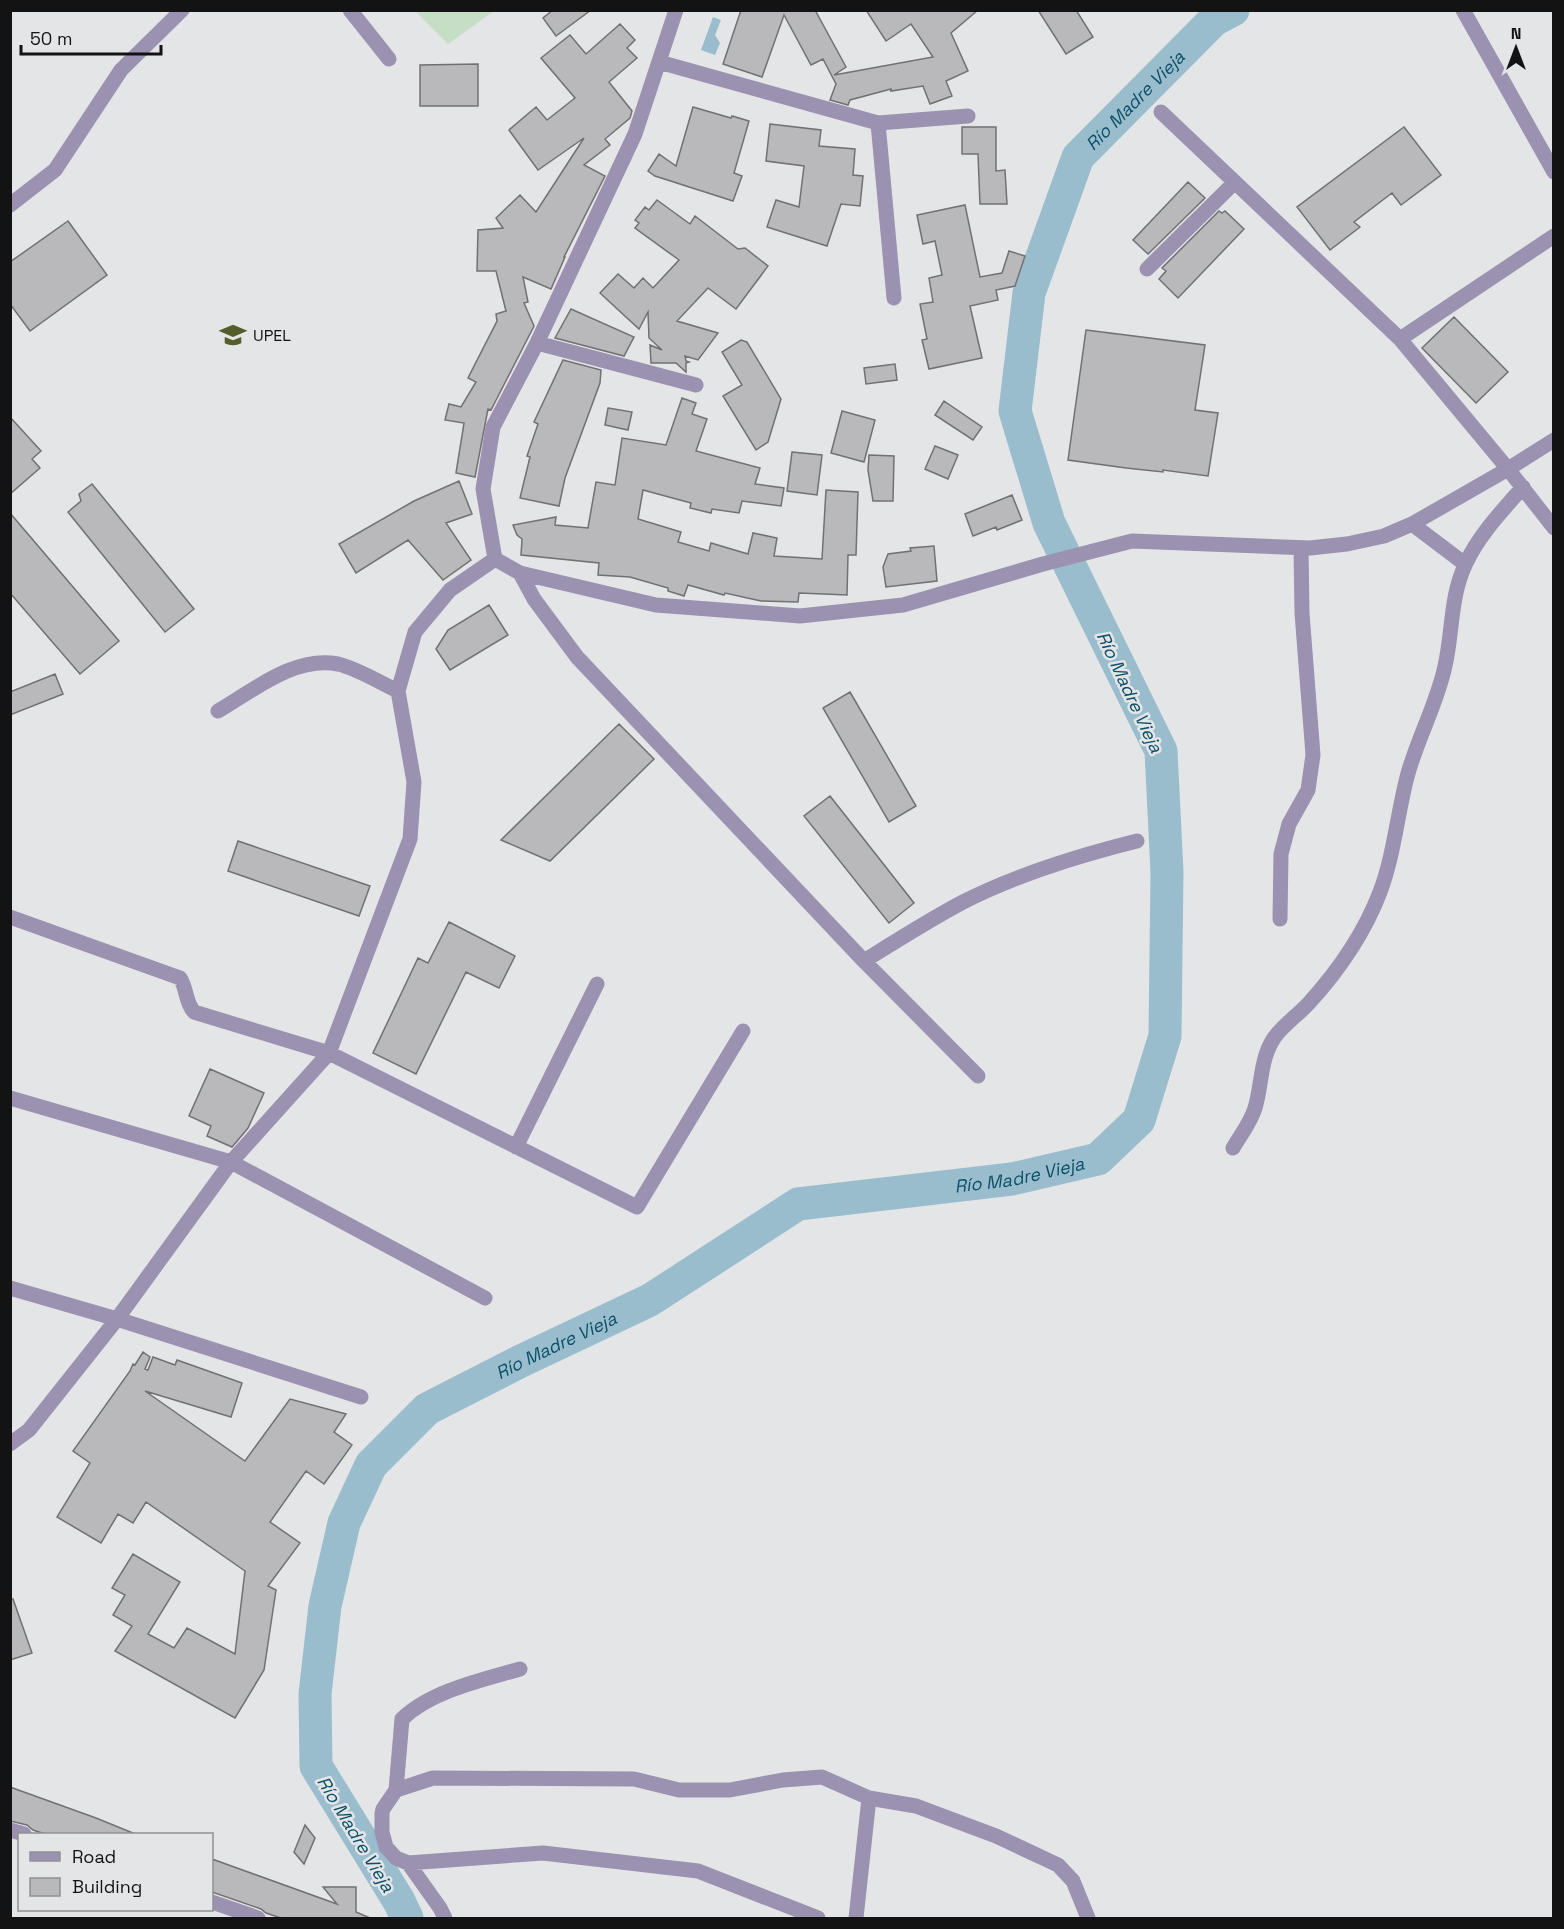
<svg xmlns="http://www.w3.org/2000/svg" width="1564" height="1929" viewBox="0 0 1564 1929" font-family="'Space Grotesk',sans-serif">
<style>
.green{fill:#c6ddc6}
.water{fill:#9abdce}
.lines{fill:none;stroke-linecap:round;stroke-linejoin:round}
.river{stroke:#9abdce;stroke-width:33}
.building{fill:#b9b9bb;stroke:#717173;stroke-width:1.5}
.minor{stroke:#9b91b0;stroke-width:15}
.labels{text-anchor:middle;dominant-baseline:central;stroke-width:5;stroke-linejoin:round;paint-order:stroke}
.poi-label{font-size:16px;fill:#131313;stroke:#e4e5e7;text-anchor:start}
.water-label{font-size:18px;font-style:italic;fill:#0b4f68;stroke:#e4e5e7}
</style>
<rect width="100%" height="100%" fill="#e4e5e7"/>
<path class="green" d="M415 11H494L448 44Z"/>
<path class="water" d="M713 17 721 20 715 35 720 43 715 55 701 50Z"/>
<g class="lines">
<path class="river" id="s1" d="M407 1918 399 1901 316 1766 315 1694 325 1606 344 1523 371 1465 427 1409 521 1361 650 1300 798 1204 1012 1179 1098 1159 1139 1120 1165 1036 1167 872 1161 751 1049 523 1015 411 1029 293 1078 157 1214 20 1233 10"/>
</g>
<path class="building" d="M553 10H591L556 36 543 18Z
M741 10H815L846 67 834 75 933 57 911 24 886 41 866 10H978L951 33 968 71 946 81 952 96 930 104 923 86 891 91V89L850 100 848 105 830 100 836 84 823 59 811 65 784 15 762 77 723 64Z
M1038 10H1076L1093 37 1066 54Z
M620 24 635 40 627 48 637 58 609 82 632 111 630 118 605 139 610 145 584 165 605 176 564 257H565L551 289 523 277 528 302 524 303 534 326 491 410 488 409 475 477 456 473 464 423 445 420 449 404 461 407 476 382 468 378 497 321 496 314 506 311 496 271H477L478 230 503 228 496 218 520 195 536 212 584 138 538 170 509 130 536 107 547 120 575 98 541 58 570 35 586 54Z
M478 64V106H420V65Z
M693 107 731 118 732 116 749 121 734 173 742 176 733 201 655 176 648 171 659 154 676 166Z
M770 124 821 130 819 146 855 149 853 175 863 176 860 206 841 204 827 246 767 227 776 200 799 207 804 166 766 161Z
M962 127H996V171L1005 170 1007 204H980L978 154H962Z
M1404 127 1441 175 1401 205 1392 193 1354 222 1360 227 1330 250 1297 207Z
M1188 182 1205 198 1148 254 1133 240Z
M657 200 690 224 695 216 738 249 745 248 768 266 736 309 708 288 677 321 718 333 698 360 685 356 686 361 689 362 686 363V372L676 363H651L650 345 662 350 649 338 648 312 639 329 600 293 618 274 634 288 643 278 653 288 679 260 635 228 639 223 635 220 645 207 649 210Z
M965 205 980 277 1002 273 1009 251 1025 256 1015 286 996 290 998 300 970 306 982 358 929 369 922 340 927 339 920 304 933 302 929 278 942 275 935 241 923 244 917 215Z
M1219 211 1222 213 1225 211 1244 229 1178 298 1159 279 1166 271 1162 268Z
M68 221 107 275 30 331 10 304V262Z
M571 309 634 337 624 356 555 338Z
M1454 317 1508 372 1476 403 1422 348Z
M1086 330 1205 345 1195 410 1218 413 1208 476 1163 470V472L1126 468 1068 460Z
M741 340 747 342 781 399 768 442 756 450 723 396 742 385 722 352Z
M563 360 601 370 600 383 565 478 559 506 520 498 530 457 527 456 538 424 534 422Z
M895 364 897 380 866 384 864 368Z
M682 398 696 403 692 414 707 419 696 451 760 468 755 484 784 488 781 506 742 501 739 513 712 509 711 513 690 508 691 503 643 490 638 519 681 532 678 542 709 551 711 543 748 554 753 533 777 538 774 556 822 559 826 490 858 492 856 555H848L847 595 799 593 798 602 761 601 725 593 724 595 688 585 684 596 668 591V588L630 577 598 575 599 563 521 555 522 539 517 535 513 525 556 517 555 525 588 528 596 482 615 485 622 438 666 445Z
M944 401 982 427 973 440 935 415Z
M608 408 632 412 628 430 605 425Z
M842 411 875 420 864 462 831 453Z
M10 417 41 451 32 459 40 468 10 494Z
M935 446 958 455 948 479 925 469Z
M792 452 822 455 817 495 787 491Z
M869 455 894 456 893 501H873L868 470Z
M459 481 472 514 446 523 471 560 443 580 408 540 356 573 339 544 414 501Z
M92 484 194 609 165 632 68 512 81 501 79 494Z
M1012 495 1022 520 997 530 996 527 973 536 965 514Z
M10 513 119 641 80 674 10 593Z
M934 546 937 581 886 587 883 567 888 554 911 551 910 548Z
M489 605 508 635 450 670 436 649 448 630Z
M55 674 63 694 10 715V692Z
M850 692 916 806 889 822 823 708Z
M619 724 654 759 550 861 501 840Z
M830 796 914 903 889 923 804 816Z
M238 841 370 886 359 916 228 871Z
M449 922 515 956 499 988 466 972 416 1074 373 1053 418 958 428 963Z
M210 1069 264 1093 248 1128 232 1147 207 1136 211 1126 189 1116Z
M143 1352 150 1357 145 1369 148 1370 153 1357 175 1365 177 1360 242 1383 231 1417 145 1391 245 1461 290 1399 346 1414 334 1432 352 1445 324 1484 306 1471 270 1522 300 1543 268 1586 276 1590 264 1670 235 1718 115 1651 132 1626 113 1615 125 1595 112 1588 133 1554 180 1582 148 1634 174 1648 187 1628 235 1654 245 1571 146 1502 133 1523 118 1514 101 1543 57 1517 90 1463 73 1451 130 1371 133 1364 135 1365Z
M10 1599H13L32 1653 10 1660Z
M10 1787 96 1818 133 1833V1834H45L33 1830 27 1825 10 1821Z
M305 1825 315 1838 304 1864 294 1852Z
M212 1859 337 1904 323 1887H356V1912L370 1918H281L266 1913 261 1909 212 1892Z"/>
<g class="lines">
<path class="minor" d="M350 10 389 59
M676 10 635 134 537 343 493 427 483 489 495 559 520 573 656 605 800 616 903 605 1043 564 1132 541 1310 548 1347 544 1384 536 1412 524 1508 469 1554 440
M1463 10 1554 172
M659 62 878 123 968 116
M1161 112 1400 339 1508 469 1554 528
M878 123 894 298
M10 205 55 170 121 70 182 10
M1147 269 1235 182
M1400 339 1554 236
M537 343 696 385
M1412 524 1465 564
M520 573 534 599 577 657 864 961 978 1076
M218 711C254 690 294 656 338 664 356 668 381 683 398 691
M10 917 180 978C187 988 185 1002 194 1012L329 1053 637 1207 743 1031
M1280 919 1281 854 1289 824 1308 790 1313 755 1302 613 1301 548
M864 961C896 941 929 920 963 902 1018 874 1077 856 1137 841
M10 1098 231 1162 485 1298
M516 1147 597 984
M1233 1148C1240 1136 1251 1122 1255 1108 1262 1085 1260 1059 1274 1038 1283 1025 1298 1015 1309 1003 1339 970 1364 934 1380 892 1394 855 1397 816 1407 777 1417 739 1437 704 1445 666 1453 631 1450 596 1466 563 1479 535 1502 511 1523 487
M10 1288 117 1319 361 1397
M10 1444 29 1430 117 1319 231 1162 329 1053 410 839 414 782 398 691 415 632 450 590 495 559
M396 1790 402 1719C431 1691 482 1680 520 1669
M10 1830 24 1834
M408 1863 543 1853 698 1871 818 1918
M212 1902 258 1918
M445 1918 440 1908 408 1863 396 1858 386 1847 382 1832V1813L383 1809 396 1790 433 1778 634 1779 679 1790H730L783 1780 822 1777 869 1798 916 1806 996 1836 1058 1865 1073 1881 1088 1918
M856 1918 869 1798"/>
</g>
<defs>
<g id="university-bare" transform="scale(2.07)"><path d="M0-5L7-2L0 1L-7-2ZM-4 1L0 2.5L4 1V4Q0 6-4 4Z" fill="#555c2b" stroke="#e4e5e7" stroke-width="2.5" paint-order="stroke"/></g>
</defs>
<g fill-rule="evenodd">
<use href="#university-bare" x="233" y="335"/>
</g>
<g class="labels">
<g class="poi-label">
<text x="253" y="335">UPEL</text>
</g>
<g class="water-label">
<text stroke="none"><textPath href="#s1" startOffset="2439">Río Madre Vieja</textPath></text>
<text transform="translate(1130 692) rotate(65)">Río Madre Vieja</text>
<text stroke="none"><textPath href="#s1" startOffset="1214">Río Madre Vieja</textPath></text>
<text stroke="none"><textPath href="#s1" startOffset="710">Río Madre Vieja</textPath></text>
<text transform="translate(356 1834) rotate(59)">Río Madre Vieja</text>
</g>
</g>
<rect width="1564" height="1929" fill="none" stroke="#131313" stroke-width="24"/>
<rect x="18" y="1833" width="195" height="78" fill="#e4e5e7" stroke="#909192" stroke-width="1.5"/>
<rect x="30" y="1852" width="30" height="9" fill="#9b91b0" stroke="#909192" stroke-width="1.5"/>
<text x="72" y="1863" font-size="18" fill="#131313">Road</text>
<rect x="30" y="1878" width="30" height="18" fill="#b9b9bb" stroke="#909192" stroke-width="1.5"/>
<text x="72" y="1893" font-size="18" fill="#131313">Building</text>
<g transform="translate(1516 48)" stroke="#e4e5e7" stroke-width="4.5" paint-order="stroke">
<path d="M0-4.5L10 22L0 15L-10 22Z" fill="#131313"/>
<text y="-9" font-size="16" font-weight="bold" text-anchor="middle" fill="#131313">N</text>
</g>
<path d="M21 45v9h140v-9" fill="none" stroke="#131313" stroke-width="3"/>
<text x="30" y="45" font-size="18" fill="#131313" stroke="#e4e5e7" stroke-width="4.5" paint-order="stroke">50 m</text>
</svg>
